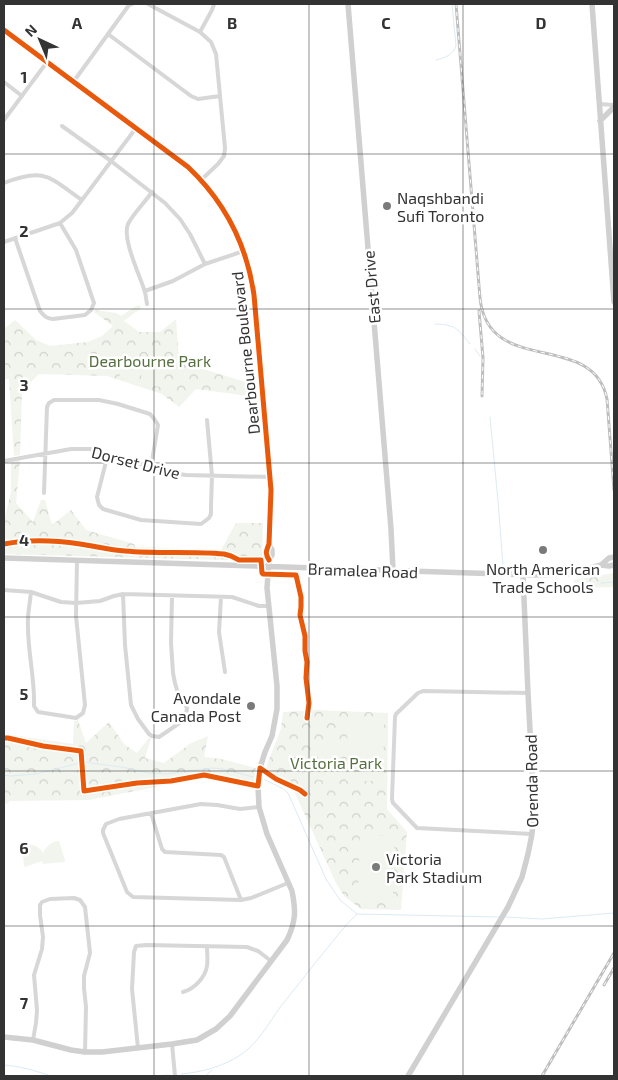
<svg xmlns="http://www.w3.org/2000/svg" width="618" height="1080" viewBox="0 0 618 1080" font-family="'Exo 2',sans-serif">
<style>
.park{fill:url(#park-crowns)}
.pitch{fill:#f1f5ed}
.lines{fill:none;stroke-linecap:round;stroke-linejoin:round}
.stream{stroke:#ddebf3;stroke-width:1}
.street{stroke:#d7d7d7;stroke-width:4}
.secondary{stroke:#d0d0d0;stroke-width:5.5}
.rail-casing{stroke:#bebebe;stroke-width:3}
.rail{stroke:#fff;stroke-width:1;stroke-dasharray:4;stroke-linecap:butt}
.cycleway-casing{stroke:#fff;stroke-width:8}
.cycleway{stroke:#e8590c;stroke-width:5}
.grid{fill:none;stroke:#333;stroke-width:1;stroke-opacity:0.55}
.poi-dot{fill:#7a7a7a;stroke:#fff;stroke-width:2}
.labels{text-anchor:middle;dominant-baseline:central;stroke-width:5;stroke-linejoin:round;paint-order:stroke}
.poi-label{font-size:16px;fill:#333;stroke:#fff;text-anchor:start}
.street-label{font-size:16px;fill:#333;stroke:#fff}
.park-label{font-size:16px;fill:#56703f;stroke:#fff}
.grid-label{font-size:16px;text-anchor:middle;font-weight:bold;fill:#333;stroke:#fff;stroke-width:5;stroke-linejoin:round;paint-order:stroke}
</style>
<defs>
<pattern id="park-crowns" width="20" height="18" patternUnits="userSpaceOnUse" patternTransform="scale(1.25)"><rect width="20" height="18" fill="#f1f5ed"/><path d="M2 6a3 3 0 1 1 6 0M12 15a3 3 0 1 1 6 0" fill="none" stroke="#cfd2cc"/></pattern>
</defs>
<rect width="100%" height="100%" fill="#fff"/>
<path class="park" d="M139 305 141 308 124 321 139 332H160L176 319 179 360 193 359V366L256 385V397L196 389 179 407 162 394 107 376 39 374 22 391 20 455 14 456 9 379H4V329L15 320 36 340 50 346 88 342 102 336 113 326 94 312 95 310 116 313 121 316 133 308Z
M20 460 16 503 33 522 41 500H45L52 525 71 510 86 530 134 544 135 547 221 550 236 523H263L262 560H221L4 554V520L5 518 11 492V461Z
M614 573V587L574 588V580Z
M316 710 388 713 387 809 407 832 401 910 361 909 344 896 336 883 294 791 266 775 268 762 281 729 283 712Z
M78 720 86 743 109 722 124 744 137 753 149 738H151L145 758 164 763 191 743 208 736 204 757 221 759 256 768 253 788 229 782 205 779 176 783 89 800 10 801 7 804 4 803V734L73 744 74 721Z"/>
<path class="pitch" d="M101 347 123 352 119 371 97 367Z
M124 353 143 357 138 382 119 378Z
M145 357 164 361 159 387 140 383Z
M348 719 384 720 383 781H346Z
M318 741H337V780H318Z
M360 835 395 836 393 898 358 897Z
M59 841 65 860 64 862 43 864 42 861 25 867 24 866 22 845C30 843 38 845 43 853 47 846 50 842 59 841Z"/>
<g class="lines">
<path class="stream" d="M436 60C446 57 452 56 456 46L452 4
M435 324C456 325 457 328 470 344
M475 349 480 356
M490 417 498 501 503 565
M601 583 614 582
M4 775 11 776 36 774 84 762 121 767 150 773 167 774 212 768 223 769 253 777
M265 780 282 788 288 793 326 879 340 900 357 914 499 917
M505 917 542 919 614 913
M4 1065C20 1066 36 1071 51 1076
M181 1074C202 1072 221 1067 239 1056 258 1044 268 1024 281 1006 295 988 310 970 324 952 335 939 345 925 357 914
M154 1076 169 1075
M205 1076 212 1070"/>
<path class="street" d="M148 4 200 32 211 42 216 54 225 148 224 156 218 164 201 180
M200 32 212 10 214 4
M108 34 191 96 198 99 220 96
M74 81 129 5 132 4
M4 82 22 96
M599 104 614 105
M4 120 47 62
M62 126 111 161 165 203 180 219 190 234 205 264
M4 183C45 167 49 177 82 200
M15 238 40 311C44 316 47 319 53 319L85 315 91 310 94 303 76 250 60 223
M4 242 60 223 72 213 82 200 136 128
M145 291 173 281 205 264 244 251
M147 304C146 299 146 294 144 289 139 274 122 238 128 224 133 214 145 202 152 192
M108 454 97 497 99 505 103 509 141 520 201 524 209 518 211 514V506L212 476 207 420
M4 461 71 449H90L171 473 186 475 270 477
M44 493 47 407 49 403 54 400H99L118 404 150 414 155 420 158 425 151 467
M4 590 31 592 61 602 76 603 100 601 114 596 123 594 232 597 259 606H269
M31 592C30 604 27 615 28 627 28 654 35 679 34 706L38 712 76 718 83 713 85 705 76 616 77 560
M123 594 125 645 131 705 138 719 149 734 152 736 159 737 184 720 186 715 187 708 177 690 175 683 173 673 171 643 172 596
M221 597 219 632 225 672
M528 693 423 691 418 693 396 714 395 717 392 799 393 803 396 806 417 828 532 834
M259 807 240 809 217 805 201 804 119 819 106 824 103 830V833L127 892 133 897 241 900 251 898 288 883
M151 813 162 849 165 852 221 855 224 857 241 900
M183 992C194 989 205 978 207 966 208 960 207 953 207 946
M33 1040 36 1023 37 1010 34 975 42 949 43 937 40 915V905L42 902 50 899 74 898 80 900 85 907 90 953 84 976V988L86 1007 85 1052
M172 1044 175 1076
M138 1048 132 989 134 952 136 946 146 945 247 947 258 951 271 961"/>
<path class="secondary" d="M348 4 391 529 393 570
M592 4 614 302
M4 30 188 167C225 202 247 246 254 295L271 490 269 544C266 551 265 554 269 560
M600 121 614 107
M4 558 534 575 567 574 601 565 609 566 614 565
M601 565 609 558 614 557
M4 1037 33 1040 71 1050 85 1052H102L172 1044 197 1040 216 1029 230 1016 287 940C296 921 296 911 292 891L267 834 259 807 258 786 260 768 265 752 272 736 277 709V686L267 588 269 560 272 555V550L269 544
M408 1076 508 907 522 877 528 854 532 834 534 806 528 693 523 575"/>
<g class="rail-casing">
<path id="rail" d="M456 4 480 298C488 378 593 329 607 399L614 490
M479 311 483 358 482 396
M604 985 614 968
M542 1076 614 953"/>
</g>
<use href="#rail" class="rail"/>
<g class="cycleway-casing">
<path id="cycleway" d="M4 30 188 167C225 202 247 246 254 295L271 490 269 544C266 551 265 554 269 560
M4 544C29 539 54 540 80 544 95 546 109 550 125 551 158 554 191 551 224 554L231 556 239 560H261L262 573 263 574 296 575 301 597V607L300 615 305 636V651L307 662 306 678 309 703 307 718
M4 738H8L43 746 81 751 84 791 137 783 171 781 204 775 258 786 260 768 276 779 300 790 305 794"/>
</g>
<use href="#cycleway" class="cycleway"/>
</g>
<path class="grid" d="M154 4V1076M309 4V1076M463 4V1076M4 154H614M4 309H614M4 463H614M4 617H614M4 771H614M4 926H614"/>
<g class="poi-dot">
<circle cx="387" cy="206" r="5"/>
<circle cx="543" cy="550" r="5"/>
<circle cx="251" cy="706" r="5"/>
<circle cx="376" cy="867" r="5"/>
</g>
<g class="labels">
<g class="poi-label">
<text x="397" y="197">Naqshbandi<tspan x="397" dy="18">Sufi Toronto</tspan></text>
<text x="543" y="568" text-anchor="middle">North American<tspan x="543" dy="18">Trade Schools</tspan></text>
<text x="241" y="697" text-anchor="end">Avondale<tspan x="241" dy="18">Canada Post</tspan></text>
<text x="386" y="858">Victoria<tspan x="386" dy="18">Park Stadium</tspan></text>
</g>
<g class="street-label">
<text transform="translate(371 287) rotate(-95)">East Drive</text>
<text transform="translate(245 353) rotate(-96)">Dearbourne Boulevard</text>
<text transform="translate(136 462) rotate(14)">Dorset Drive</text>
<text transform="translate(363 570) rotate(2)">Bramalea Road</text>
<text transform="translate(531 781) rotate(-91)">Orenda Road</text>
</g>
<g class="park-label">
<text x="150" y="360">Dearbourne Park</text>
<text x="336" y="762">Victoria Park</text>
</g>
</g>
<g class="grid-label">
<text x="77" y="29">A</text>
<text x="232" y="29">B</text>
<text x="386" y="29">C</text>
<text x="541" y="29">D</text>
<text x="24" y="83">1</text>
<text x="24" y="237">2</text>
<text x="24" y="391">3</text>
<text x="24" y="546">4</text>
<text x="24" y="700">5</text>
<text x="24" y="854">6</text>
<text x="24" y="1009">7</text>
</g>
<rect width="618" height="1080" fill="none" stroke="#333333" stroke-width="10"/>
<g transform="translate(40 40) rotate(316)" stroke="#ffffff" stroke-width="4" paint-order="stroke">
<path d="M0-4L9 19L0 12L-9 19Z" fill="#333333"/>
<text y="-8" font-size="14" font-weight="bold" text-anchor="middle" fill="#333333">N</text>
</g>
</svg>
